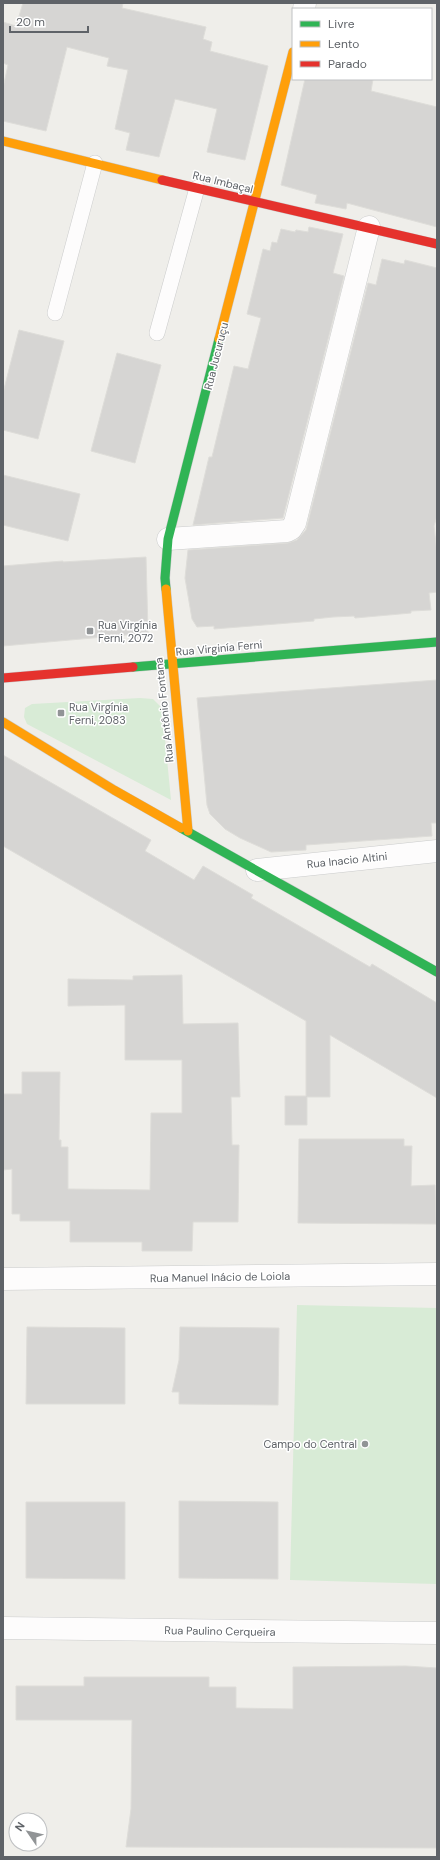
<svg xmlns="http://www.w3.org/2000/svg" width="440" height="1860" viewBox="0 0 440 1860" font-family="'DM Sans',sans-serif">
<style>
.green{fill:#d8ebd6}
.building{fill:#d6d5d3;stroke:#deddd9}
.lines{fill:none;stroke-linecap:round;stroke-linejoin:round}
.lane-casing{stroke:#cbcccc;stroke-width:16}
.street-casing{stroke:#cbcccc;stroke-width:23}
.fast-casing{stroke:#cacacb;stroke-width:10}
.slow-casing{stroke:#cacacb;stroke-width:10}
.jam-casing{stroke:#cacacb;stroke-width:10}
.lane{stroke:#fdfcfc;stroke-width:15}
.street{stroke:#fdfcfc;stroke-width:22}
.fast{stroke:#30b455;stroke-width:9}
.slow{stroke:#ff9f0a;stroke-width:9}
.jam{stroke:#e5322d;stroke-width:9}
.poi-dot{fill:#919496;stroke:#fff;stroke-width:1.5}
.labels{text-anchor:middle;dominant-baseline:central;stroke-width:3;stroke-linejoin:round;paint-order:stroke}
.street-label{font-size:11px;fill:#5f6368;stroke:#fff}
.poi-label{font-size:11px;fill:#5f6368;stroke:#fff;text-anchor:start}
</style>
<rect width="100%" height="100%" fill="#efeeea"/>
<path class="green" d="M140 698 153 699 162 708 171 800 27 724 24 717 25 708 32 704Z
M297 1305 437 1308V1584L290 1580Z"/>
<path class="building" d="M23 3H123L122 8 206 27 203 39 212 42 210 51 268 66 245 160 207 152 217 109 175 99 159 157 126 150 130 133 115 129 128 70 107 66 109 58 67 47 46 131 3 121V88L8 65 3 63V22L16 26Z
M305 79H373L371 91 437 107V227L347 203 346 209 315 203 317 195 281 185Z
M309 227 343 234 333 273 344 276 283 518 193 525 209 457H212L234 366 248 369 261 318 247 314 263 249 270 251 272 242 277 243 281 229 295 232 296 230 308 232Z
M382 259 404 264 405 260 437 268V516L434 526 437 553V592L429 593 431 610 411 611V613L355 618 354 616 333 617 314 619V621L214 629V626L197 627 192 619 185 578 188 550 288 543 297 540 306 530 368 283 376 285Z
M19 330 64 341 38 439 3 430V393Z
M117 353 161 365 135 463 91 451Z
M3 475 80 494 68 541 3 525Z
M146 557 148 633 3 646V566L63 561V562Z
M437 680V823H431L432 836 306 845V850L271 852 240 838 225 829 210 814 207 805 197 698Z
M3 755 151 840 145 851 194 880 203 866 253 895 251 898 370 967 372 964 437 1003V1098L330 1035V1097H307V1125H285V1096H306V1021L3 846Z
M182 975 183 1024 238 1023 240 1097H231L232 1145H239L238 1222H193L192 1251H142V1242H70V1221H20V1214H12V1169L3 1170V1094H22V1072H60L59 1140H61V1147H68V1189L150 1190 151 1113H182V1060H125V1005L68 1006V979L133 980V976Z
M299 1139H404V1146H412L411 1186 435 1185 436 1224 298 1223Z
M27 1327 125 1328V1404H26Z
M180 1327 279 1328 278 1405 179 1404V1392H172L179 1360Z
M179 1501 278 1502V1579L179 1578Z
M26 1502H125V1579L26 1578Z
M406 1666 437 1668V1848L126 1847 131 1809 132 1720H16V1686H84V1677H209V1687H236V1708L293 1709V1667Z"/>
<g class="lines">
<g class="lane-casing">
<path id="lane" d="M55 313 95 163
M157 333 197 188"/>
</g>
<g class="street-casing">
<path id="street" d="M304 9 305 3
M168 539 287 531 291 529 295 523 369 227
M257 870 437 851
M3 1279 437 1274
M3 1628 437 1633"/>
</g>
<g class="fast-casing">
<path id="fast" d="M166 589 165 578 168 539 219 339
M133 667 437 642
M181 828 437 972"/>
</g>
<g class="slow-casing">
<path id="slow" d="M3 141 162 180
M219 339 293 52
M166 589 188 831
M3 722 114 790 181 828"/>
</g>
<g class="jam-casing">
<path id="jam" d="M162 180 437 244
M3 678 133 667"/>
</g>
<use href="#lane" class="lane"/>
<use href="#street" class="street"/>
<use href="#fast" class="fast"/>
<use href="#slow" class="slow"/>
<use href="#jam" class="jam"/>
</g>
<g class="poi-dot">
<rect x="86" y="627" width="8" height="8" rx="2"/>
<rect x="57" y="709" width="8" height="8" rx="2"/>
<circle cx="365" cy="1444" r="4"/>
</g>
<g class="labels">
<g class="street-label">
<text transform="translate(223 182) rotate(14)">Rua Imbaçal</text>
<text transform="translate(216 356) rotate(-76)">Rua Jucuruçu</text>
<text transform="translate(219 648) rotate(-5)">Rua Virginía Ferni</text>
<text transform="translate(164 710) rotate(-96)">Rua Antônio Fontana</text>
<text transform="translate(347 860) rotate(-6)">Rua Inacio Altini</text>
<text transform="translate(220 1277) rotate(-1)">Rua Manuel Inácio de Loiola</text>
<text transform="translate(220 1631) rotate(1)">Rua Paulino Cerqueira</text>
</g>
<g class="poi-label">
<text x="98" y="625">Rua Virgínia<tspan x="98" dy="13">Ferni, 2072</tspan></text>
<text x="69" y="707">Rua Virgínia<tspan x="69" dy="13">Ferni, 2083</tspan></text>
<text x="357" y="1444" text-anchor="end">Campo do Central</text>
</g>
</g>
<rect width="440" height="1860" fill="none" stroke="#5f6368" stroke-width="8"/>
<rect x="292" y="8" width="140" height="72" fill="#ffffff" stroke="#bfc1c3"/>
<rect x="300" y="21" width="20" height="6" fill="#30b455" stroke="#bfc1c3"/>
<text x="328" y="28" font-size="12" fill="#5f6368">Livre</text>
<rect x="300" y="41" width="20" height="6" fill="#ff9f0a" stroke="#bfc1c3"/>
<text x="328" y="48" font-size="12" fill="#5f6368">Lento</text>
<rect x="300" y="61" width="20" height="6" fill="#e5322d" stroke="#bfc1c3"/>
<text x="328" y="68" font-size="12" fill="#5f6368">Parado</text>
<g transform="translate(28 1832) rotate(304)"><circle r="19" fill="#ffffff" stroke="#bfc1c3"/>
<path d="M0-3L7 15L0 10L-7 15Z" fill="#919496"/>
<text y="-6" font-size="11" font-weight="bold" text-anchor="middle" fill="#5f6368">N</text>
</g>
<path d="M10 26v6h78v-6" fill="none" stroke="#5f6368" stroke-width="2"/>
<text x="16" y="26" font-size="12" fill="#5f6368" stroke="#ffffff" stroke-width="3" paint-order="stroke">20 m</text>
</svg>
